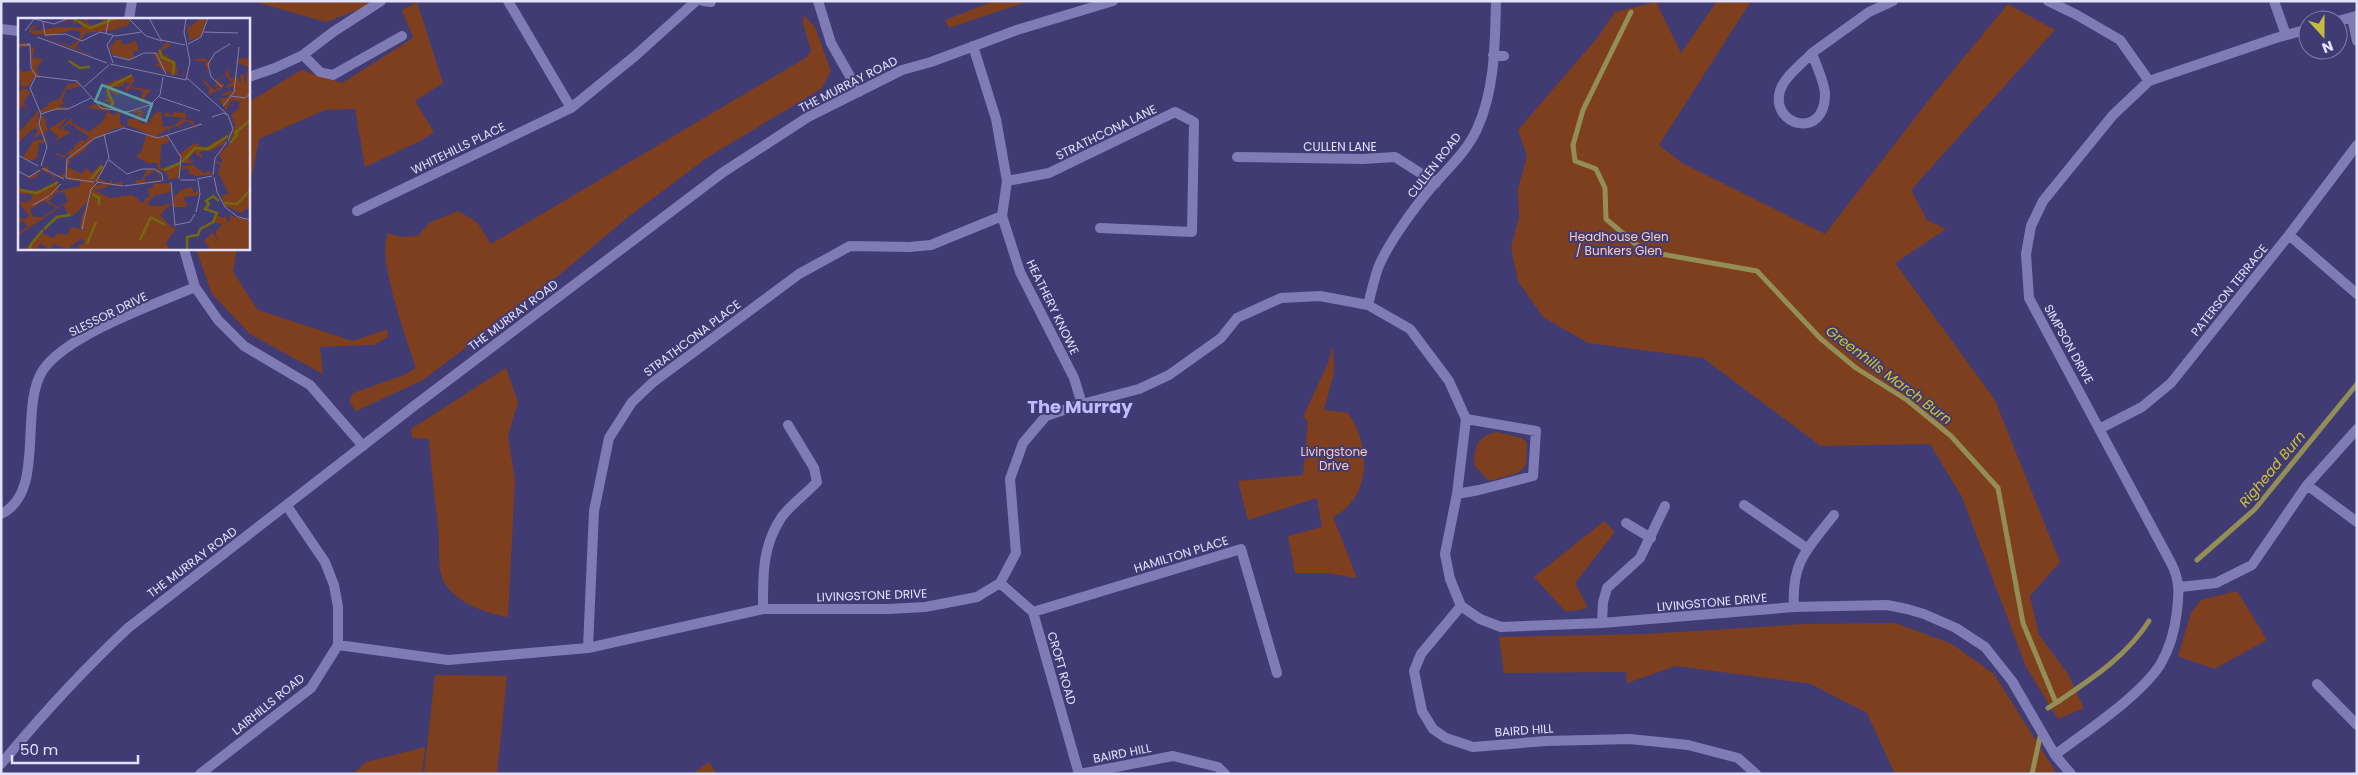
<svg xmlns="http://www.w3.org/2000/svg" width="2358" height="775" viewBox="0 0 2358 775" font-family="Poppins,sans-serif">
<style>
.green{fill:#7e3f1f}
.lines{fill:none;stroke-linecap:round;stroke-linejoin:round}
.stream{stroke:#928e56;stroke-width:5}
.minor{stroke:#7f7cb5;stroke-width:10}
.tertiary{stroke:#7f7cb5;stroke-width:10}
.labels{text-anchor:middle;dominant-baseline:central;stroke-width:4;stroke-linejoin:round;paint-order:stroke}
.street-label{font-size:12px;fill:#e2e2fd;stroke:#403b73}
.park-label{font-size:12px;fill:#fecdb7;stroke:#403b73}
.water-label{font-size:14px;font-style:italic;fill:#d1c630;stroke:#403b73}
.district-label{font-size:18px;font-weight:bold;fill:#bdbcfe;stroke:#403b73}
.inset-river{fill:none;stroke:#706a0f;stroke-width:2.5}
.inset-road{fill:none;stroke:#817eaa;stroke-width:1}
.view{fill:#599ca0;fill-opacity:0.15;stroke:#599ca0;stroke-width:2.5}
.inset-edge{fill:none;stroke:#e2e2fd;stroke-width:2.5}
</style>
<rect width="100%" height="100%" fill="#403b73"/>
<path class="green" d="M251 1H381L326 22Z
M994 1H1029L949 28 945 20Z
M1717 1H1751L1659 145 1682 163 1825 234 1932 96 2008 4 2055 30 1911 190 1927 220 1946 229 1895 263 1995 400 2060 562 2030 596 2039 635 2068 674 2084 708 2058 719 2026 667 1962 497 1930 444 1821 446 1703 358 1588 343 1543 317 1518 281 1511 247 1519 218 1518 189 1527 156 1518 130 1598 37 1615 12 1656 2 1681 53Z
M417 2 443 83 415 101 434 132 422 140 365 167 355 109 325 110 259 139 249 192V102L301 70 342 83 413 38 402 10Z
M804 15 815 27 831 71 821 89 708 157 628 217 539 292 423 380 356 411 349 401 353 393 404 375 416 368C407 340 376 258 388 233L401 237 418 236 429 223 458 211 477 222 491 244 807 57 811 51 803 23Z
M196 249H237L233 272 258 310 353 341 387 329 388 337 374 345 320 347 323 374 250 334 212 294Z
M1333 346 1334 373 1324 410 1348 413C1371 445 1372 498 1333 517L1357 578 1327 573H1295L1288 536 1322 527 1317 498 1248 520 1238 481 1303 475 1308 421 1303 417 1328 363Z
M506 368 518 402 508 436 515 481 508 617C484 613 443 599 440 569 438 555 440 541 438 527 435 498 431 468 429 439L412 438 411 429Z
M1497 432 1522 438 1527 443 1526 465 1518 473 1489 481 1474 465C1475 446 1476 437 1497 432Z
M1604 521 1615 532 1575 583 1588 608 1566 612 1534 577Z
M2237 591 2267 640 2214 669 2178 656 2191 613 2201 600Z
M1895 623 1952 644 1994 674 2057 774H1895L1867 713 1811 684 1676 666 1627 683 1626 672 1504 673 1499 637 1647 634 1806 624Z
M435 675 507 676 497 774H424Z
M425 747 422 774H353L366 762Z
M709 762 717 774H692Z"/>
<g class="lines">
<path class="stream" d="M1631 12 1583 110 1573 145 1575 161 1596 169 1605 188 1606 219 1644 251 1757 271 1821 339 1856 368 1907 400 1951 436 1998 488 2023 623 2056 703 2048 708
M2197 560 2255 509 2357 384
M2056 703C2091 679 2126 657 2149 621
M2032 774 2040 737"/>
<path class="minor" d="M508 1 571 108
M703 1 711 2
M818 1 831 43 859 92
M2048 1 2077 15 2120 40 2149 81
M2274 1 2286 35
M2352 18 2357 41
M129 19 132 1
M2338 21 2356 16
M1 29 19 31
M973 46 996 119 1007 181 1002 216 1020 272 1074 378 1082 404
M1812 53C1816 65 1824 81 1825 93 1826 141 1770 126 1780 91 1784 77 1802 64 1812 53Z
M1812 53 1869 12 1893 1
M303 55 320 72 333 75 402 36
M1493 55 1504 56
M249 77 275 68 303 55 333 32 381 1
M1237 157 1363 159 1395 157 1436 183
M1007 181 1049 173 1175 112 1194 122 1192 232 1100 228
M357 211 571 108 635 56 696 1
M2289 235 2357 294
M184 249 195 287 218 320 244 346 310 385 363 446
M1368 305C1371 293 1374 280 1378 268 1387 245 1414 208 1430 189 1447 169 1466 153 1477 129 1495 90 1495 43 1496 1
M2101 428 2142 407 2171 383 2289 235 2357 145
M2307 485 2357 522
M1457 494 1479 490 1533 476 1536 431 1466 419
M1744 505 1808 549
M1 514C47 492 18 408 43 370 68 334 154 305 195 287
M1626 523 1651 538
M1000 583 1033 612 1079 774
M2180 587 2216 583 2252 565 2307 485 2357 429
M1461 606 1421 654 1414 671 1422 711 1433 729 1446 738 1473 747 1546 741 1630 739 1688 745 1738 758 1756 774
M1794 607C1791 562 1808 548 1834 515
M763 609C763 576 762 547 781 518 789 506 807 493 817 482L814 468 788 425
M1033 612 1241 549 1277 673
M1602 623 1603 602 1607 588 1640 558 1665 506
M338 645 448 660 588 648 763 609H889L925 607 977 597 1000 583 1016 553 1010 479 1023 443 1046 416 1082 404 1139 389 1169 375 1221 338 1237 318 1281 298 1320 296 1368 305 1410 329 1449 381 1466 419 1457 494 1445 554 1450 579 1461 606 1480 619 1501 627 1602 623 1794 607 1887 605 1907 609 1924 614 1956 628 1985 647 2012 681 2055 755 2071 774
M588 648 594 511 609 438 632 402 652 383 799 274 850 246 909 247 931 245 1002 216
M2317 684 2357 725
M2055 755C2085 732 2139 697 2160 665 2169 650 2175 629 2177 611 2179 593 2180 580 2171 563L2029 298 2026 254 2031 226 2043 201 2113 115 2149 81 2276 38 2308 29
M200 774 311 688 338 645V607L334 585 325 562 287 506
M1080 774 1173 756 1218 767 1225 774"/>
<path class="tertiary" d="M1 764C41 716 82 671 128 628L414 406 722 173 808 117 902 70 931 62 1017 30 1113 1"/>
</g>
<g class="labels">
<g class="street-label">
<text transform="translate(848 84) rotate(-27)">THE MURRAY ROAD</text>
<text transform="translate(1106 132) rotate(-26)">STRATHCONA LANE</text>
<text x="1340" y="146">CULLEN LANE</text>
<text transform="translate(458 148) rotate(-26)">WHITEHILLS PLACE</text>
<text transform="translate(1434 165) rotate(-52)">CULLEN ROAD</text>
<text transform="translate(2229 290) rotate(-51)">PATERSON TERRACE</text>
<text transform="translate(1053 307) rotate(64)">HEATHERY KNOWE</text>
<text transform="translate(108 314) rotate(-26)">SLESSOR DRIVE</text>
<text transform="translate(513 315) rotate(-37)">THE MURRAY ROAD</text>
<text transform="translate(692 338) rotate(-37)">STRATHCONA PLACE</text>
<text transform="translate(2069 344) rotate(61)">SIMPSON DRIVE</text>
<text transform="translate(1181 554) rotate(-17)">HAMILTON PLACE</text>
<text transform="translate(192 562) rotate(-37)">THE MURRAY ROAD</text>
<text transform="translate(872 595) rotate(-2)">LIVINGSTONE DRIVE</text>
<text transform="translate(1712 602) rotate(-5)">LIVINGSTONE DRIVE</text>
<text transform="translate(1062 668) rotate(74)">CROFT ROAD</text>
<text transform="translate(268 704) rotate(-39)">LAIRHILLS ROAD</text>
<text transform="translate(1524 730) rotate(-4)">BAIRD HILL</text>
<text transform="translate(1122 753) rotate(-11)">BAIRD HILL</text>
</g>
<g class="park-label">
<text x="1619" y="236">Headhouse Glen<tspan x="1619" dy="14">/ Bunkers Glen</tspan></text>
<text x="1334" y="451">Livingstone<tspan x="1334" dy="14">Drive</tspan></text>
</g>
<g class="water-label">
<text transform="translate(1889 375) rotate(37)">Greenhills March Burn</text>
<text transform="translate(2272 469) rotate(-50)">Righead Burn</text>
</g>
<g class="district-label">
<text x="1080" y="406">The Murray</text>
</g>
</g>
<g transform="translate(18 18)">
<rect width="232" height="232" fill="#403b73"/>
<path d="M52 0 58 4 63 2 68 6 70 2 66 4 65 0H83H71L70 4 73 9V5L76 9 86 3 81 1 106 0 113 3 109 8 96 11H105L68 15 57 30 78 39 75 38 26 20 52 28 60 23 63 14 55 12 27 19 26 16 17 17 9 13 11 14 13 9 22 6 13 13 40 9 64 10 62 2 55 7V2H49L50 8 48 3 42 6V5ZM182 0H189L183 18 171 23 169 5 172 9ZM99 22H103L105 27 118 23 121 33H115V40L110 41 95 37 91 30ZM148 24 154 27 144 32 145 38 148 37V33L149 39 157 43 160 57H164L168 51 165 58 150 55 137 46 141 45 135 36 140 35ZM11 25 13 31 17 28 14 42 16 39 25 42 18 51 22 60 17 58 11 68 3 69 0 51 6 54 14 52 12 31 11 28 0 30V26ZM182 40 188 41 193 45 189 52 197 63 214 50 210 56 214 61 219 58 221 63 223 64 222 57H226L227 67 230 49 220 45 221 41 232 40V189L223 195 207 188 203 177 211 176 200 155 203 147 198 145 199 140V144L205 145 201 136 212 125 217 107 213 97 220 91 222 84 213 82 211 86 216 87 217 83 216 88 210 87 208 93 201 80H209L211 76 204 78 203 77 211 73H214L213 79 221 80 215 78 216 68 208 70 207 69 214 65 207 56 199 63 206 66 205 70 191 77V70L183 61 188 64 190 60 189 65 196 72 203 69 196 68 199 66 189 53 183 57 189 52 187 46 189 44 176 43ZM112 57 117 60 112 69 133 72 126 80 129 82 122 84 125 73 112 70 109 74 107 71 112 65 107 64 105 68 93 70 101 76 100 78 90 72V77L97 85 93 89H85L93 86 90 83 84 85 89 81V66ZM58 63 63 68 48 72 44 83 47 85 41 88 51 90 21 95 20 109 24 97 30 105 27 104 30 112 26 115 30 126 27 121 25 126 21 125 19 140 12 143 5 139 15 123 27 121 24 115 15 121 20 112 16 110 0 125V110L3 112 20 93 30 88 29 85 41 81 50 66H57ZM6 70 13 74 5 85 11 92 5 88 0 92V75ZM76 86 92 91 90 94 96 97 102 94V106L108 109 96 111 75 122 63 135 51 142 53 146 47 147 52 138 49 136 47 140 39 137 38 135 46 138 56 130 57 125 58 127 64 122 63 120 67 124 71 119 51 105 45 110 50 114 51 111 52 115 39 122 36 120 41 119 31 111 50 99 41 110 44 112V109L54 100 53 104 71 114 85 103 90 93 70 90 54 99ZM123 91 122 92H124L126 95 125 96 124 98 119 99 124 106 131 104 136 96 143 93 145 109 155 108 166 100 146 98 148 94 155 98V94L166 95 168 91 167 97 174 98H167V102L175 103 177 108 183 104 182 106 176 108 169 103 162 107 163 112 160 108 152 110V116L150 110 138 119 109 107 110 101H118L119 96 125 95 110 94ZM213 110 212 118 206 121 208 125 194 132 181 134 185 139 183 140 176 134 171 141 176 145H164L162 136 172 128 177 125 186 130 211 116ZM128 118 150 119 151 124 143 127 142 150 150 151 163 142 160 160 151 162 148 154 141 152 142 164 117 166 118 162H124L129 151 141 152 139 145H129L118 138 123 134ZM136 153 141 155 139 158 142 157 143 162 128 164 126 160ZM25 144V150L30 148 31 155 41 158 48 155 47 148 64 156 68 150 74 155 83 146 86 149 75 168 86 166 81 164 80 161 81 160 90 166 94 161V166L104 164 105 168 89 167 88 170 76 172 92 180 115 177 124 185 132 177 129 171 135 170V166L152 165 153 174 138 177 130 184V187L142 188 154 185 142 197 155 211 156 203 157 212 148 225 152 232H65L58 228 66 225 64 220 50 231 35 226 32 232 22 225 19 232H6L24 215 36 220 39 215 48 217 54 209 66 212 62 209 64 197 69 187 70 190 69 184 56 197 40 199 36 205 38 199 50 196 45 187 8 212 2 216 0 214 10 209 5 202 0 206V199L7 201 11 198 0 183 11 185 0 178 12 184 15 177 0 175V168L8 173 22 172 40 163V173L62 168V163L48 162 54 161 48 160V156L46 160 37 158 35 162H34L35 158 24 152 17 158 20 159 11 161 9 159 25 151 24 147ZM37 175 46 174 50 184 40 189 34 186 31 183ZM26 183 38 190 25 199H15L12 191ZM175 147 186 155 193 153V157L178 158 171 156 170 150 163 152 165 148ZM174 169 176 175 180 172 181 177 166 179 169 189H156L155 179 165 171ZM224 194 223 199 232 204V232H190L191 228 186 223 194 215 187 210 193 213 202 224 197 215 204 206 195 204 197 197 206 200 208 196 209 204 213 201 210 197 222 200Z" fill="#7e3f1f" fill-rule="evenodd"/>
<path class="inset-river" d="M54 0 72 10 98 0M141 32 144 39 156 45 155 57M51 43 62 50 72 49M90 70 114 57M89 71 95 85 93 89M216 115 233 102M212 125 219 117V112M164 144 177 130 190 131 210 118M146 152 162 145M73 161 84 148M2 172 19 175 40 164M74 176 81 180V187M206 185 219 186 233 171M133 199 147 207M26 211 39 199 53 197M122 222 133 199M69 226 78 204M11 233 13 226 25 212M169 233V219L180 217 182 211 195 204 199 195 187 191 191 186 188 183 195 178 201 183"/>
<path class="inset-road" d="M110 0 128 18 144 23M131 0 143 22M25 4 27 17 48 16 64 23 82 14 98 18 123 14M7 13 16 1 36 6 51 0M186 14 220 15M88 15 91 0M95 18 89 27 95 45M19 19 89 45M143 22 167 27M170 26 183 19 190 0M0 27H12V26H9M12 27 13 50 18 58 59 63 83 90 109 94 132 87 142 77 145 59M138 35 148 56M95 38 111 42 126 35H138M92 46 168 62 172 43 166 14 168 0M18 58 12 70 23 96M169 60 210 97 215 111 210 123M66 69 91 47M204 69 193 59 190 46 197 35 212 26M213 78 227 80 233 75M141 79 182 93M205 88 216 74 221 29M23 96 21 106 29 129 23 148M23 96 38 91H50L73 80M194 99 206 95 209 97M149 117 163 139 161 161M0 137 20 148M91 142 109 156 124 151H137L144 156 145 163M24 150 46 161M0 153 11 159 22 152M195 157 197 140 209 124M196 159 199 174 207 189 220 199 233 202M48 160 49 141 77 120 106 110 140 120 184 106M48 160 76 164M179 161 194 158M162 162H178M78 164 91 140 86 116M79 164 105 168M153 164 157 207 172 204 177 196M106 168 143 163M32 177 43 166M15 187 31 178M178 194 182 176 180 162M65 208 64 211 73 171 80 164"/>
<path class="view" d="M84 67 134 86 128 103 77 83Z"/>
<rect width="232" height="232" class="inset-edge"/>
</g>
<rect width="2358" height="775" fill="none" stroke="#e2e2fd" stroke-width="5"/>
<g transform="translate(2323 35) rotate(159)"><circle r="24" fill="#403b73" stroke="#817eaa"/>
<path d="M0-4L9 19L0 12L-9 19Z" fill="#c5bc3d"/>
<text y="-8" font-size="14" font-weight="bold" text-anchor="middle" fill="#e2e2fd">N</text>
</g>
<path d="M12 755v8h126v-8" fill="none" stroke="#e2e2fd" stroke-width="2.5"/>
<text x="20" y="755" font-size="15" fill="#e2e2fd" stroke="#403b73" stroke-width="4" paint-order="stroke">50 m</text>
</svg>
